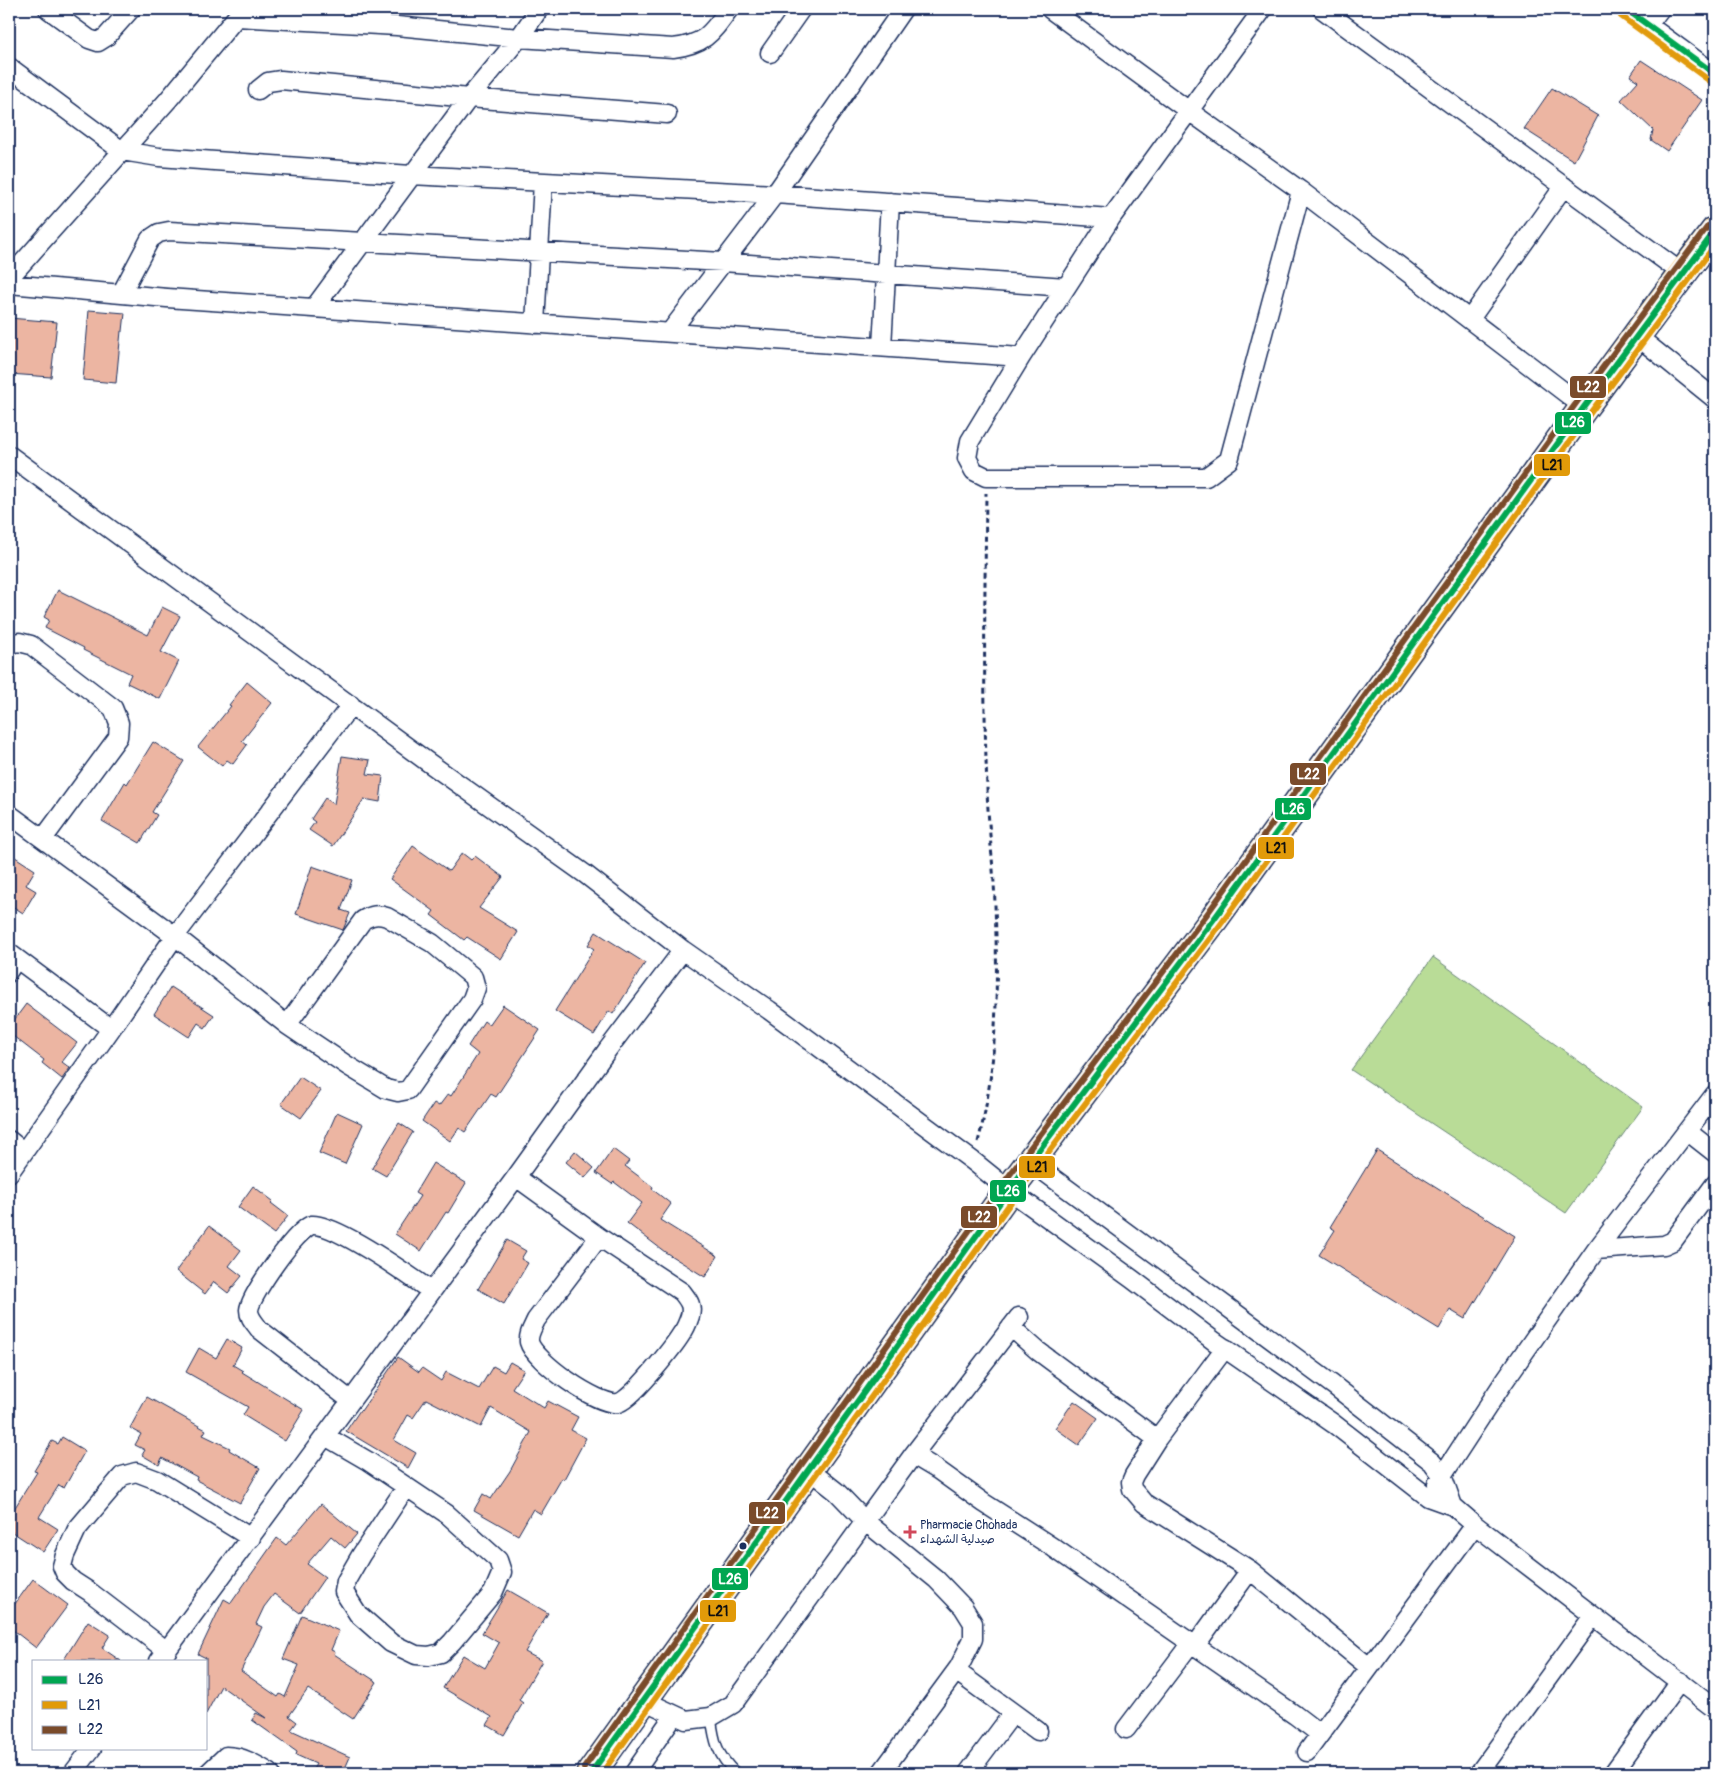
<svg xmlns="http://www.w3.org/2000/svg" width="1724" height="1782" viewBox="0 0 1724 1782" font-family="Pangolin,'Playpen Sans Arabic',sans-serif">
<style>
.green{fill:#b9dc97;stroke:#6a867a}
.building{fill:#ecb5a2;stroke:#1b2f5e}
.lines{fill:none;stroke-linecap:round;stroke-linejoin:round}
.service-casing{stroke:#1b2f5e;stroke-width:12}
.minor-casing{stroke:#1b2f5e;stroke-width:21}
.trunk-casing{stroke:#1b2f5e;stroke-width:31}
.path{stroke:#1b2f5e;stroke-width:3;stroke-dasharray:5 4;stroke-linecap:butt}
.service{stroke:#fff;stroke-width:9}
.minor{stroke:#fff;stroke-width:18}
.trunk{stroke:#fbddab;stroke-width:28}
.bus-1-casing{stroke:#fff;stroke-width:10}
.bus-2-casing{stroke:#fff;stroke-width:10}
.bus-3-casing{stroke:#fff;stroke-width:10}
.bus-1{stroke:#00a651;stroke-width:6}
.bus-2{stroke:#e19a09;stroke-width:6}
.bus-3{stroke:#7a4b2a;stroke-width:6}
.poi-dot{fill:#d1495b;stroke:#fff;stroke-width:2}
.bus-dot{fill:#1b2f5e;stroke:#fff;stroke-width:2}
.labels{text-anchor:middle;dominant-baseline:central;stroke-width:4;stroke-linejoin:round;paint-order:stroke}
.poi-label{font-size:12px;fill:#1b2f5e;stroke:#fff;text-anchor:start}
.line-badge{stroke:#fff;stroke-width:2}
.badge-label{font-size:14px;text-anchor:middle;font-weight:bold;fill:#fff}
.pale-badge-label{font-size:14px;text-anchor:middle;font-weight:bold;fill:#111}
</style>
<rect width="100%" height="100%" fill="#fff"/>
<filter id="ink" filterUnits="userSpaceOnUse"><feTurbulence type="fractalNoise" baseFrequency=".02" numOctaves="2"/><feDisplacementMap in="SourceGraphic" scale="10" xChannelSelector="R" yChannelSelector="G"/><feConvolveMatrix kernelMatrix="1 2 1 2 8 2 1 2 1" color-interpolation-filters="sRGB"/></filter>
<g filter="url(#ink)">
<path class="green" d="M1433 957 1643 1107 1566 1213 1351 1070Z"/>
<path class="building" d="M1641 60 1702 100 1667 151 1651 140 1653 130 1621 100 1638 81 1630 76Z
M1552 88 1598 116 1574 161 1524 129Z
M89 310 125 313 123 331H121L116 383 83 380Z
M9 318 57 322 51 377 9 374Z
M58 590 148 635 162 607 180 616 161 652 179 661 160 699 127 683 131 674 83 650 84 648 45 628 49 620 44 617Z
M247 682 272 703 242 741 247 745 233 764 227 760 222 766 198 747 231 706 229 705Z
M153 742 184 761 152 812 157 815 140 843 102 821 125 782 127 784Z
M342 756 370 760 367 774 383 776 380 802 364 799 333 846 309 830 315 822 311 819 325 798 334 804Z
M413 846 449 871 462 853 471 860 475 856 503 877 479 908 518 932 501 959 467 937 464 940 431 915 434 911 390 879Z
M9 853 35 870 26 885 36 891 23 913 9 904Z
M312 866 352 880 341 910 350 913 343 930 296 914Z
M596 932 645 963 613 1014 609 1011 594 1035 555 1011 594 949 588 945Z
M171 987 214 1015 205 1028 198 1023 189 1037 154 1014Z
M26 1004 77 1043 62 1062 70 1068 62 1079 42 1063 44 1060 9 1033V1027Z
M503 1005 540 1030 496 1097 491 1094 465 1132 459 1128 450 1141 422 1121 434 1103 439 1106 448 1094 451 1096 478 1054 468 1046 484 1021 489 1025Z
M300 1077 321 1091 301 1118 281 1104Z
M337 1112 363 1124 345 1164 319 1153Z
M399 1123 413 1132 386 1176 372 1168Z
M613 1149 629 1161 625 1166 653 1187 652 1189 671 1204 660 1220 718 1256 705 1277 665 1252 627 1223 642 1203 614 1182 612 1184 596 1173Z
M1377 1150 1515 1236 1465 1319 1450 1310 1439 1329 1319 1255 1335 1230 1330 1227Z
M575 1151 594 1168 585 1178 566 1162Z
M433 1163 466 1183 448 1213 446 1212 421 1251 395 1234 420 1196 415 1193Z
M253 1186 273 1201 271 1203 288 1216 274 1234 238 1207Z
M209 1226 241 1250 229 1266 242 1276 228 1293 214 1282 205 1294 176 1271Z
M507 1240 526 1251 521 1259 528 1263 504 1304 478 1289Z
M227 1339 242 1348 233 1365 243 1371 242 1372 304 1410 285 1441 243 1415 248 1407 186 1372 199 1348 216 1358Z
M398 1357 419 1372 422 1368 441 1381 446 1372 479 1389 493 1366 504 1372 510 1362 524 1370 512 1388 544 1408 548 1401 578 1417 571 1430 586 1438 564 1479 562 1478 541 1514 533 1509 518 1535 474 1510 483 1494 491 1499 510 1471 531 1432 491 1408 481 1427 426 1399 413 1418 408 1415 394 1440 416 1453 408 1468 346 1431 360 1410 361 1411Z
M147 1397 206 1430 203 1435 230 1448 229 1450 260 1468 240 1503 196 1480 197 1477 162 1458 159 1465 142 1455 145 1450 135 1445 141 1434 130 1428Z
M1074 1401 1098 1418 1079 1445 1055 1428Z
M62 1437 85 1451 64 1488 59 1485 39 1517 58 1529 43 1552 9 1530V1517L37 1472 34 1471 52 1441 58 1444Z
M321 1504 357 1534 345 1548 331 1536 307 1564 325 1577 300 1613 274 1594 264 1607 256 1624 262 1627 241 1671 278 1697 280 1694 285 1697 299 1665 283 1659 302 1615 339 1631 331 1650 335 1652 334 1654 377 1682 353 1719 308 1689 289 1716 297 1722 291 1730 350 1757 343 1773H311L316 1764 296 1755 297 1752 252 1720 256 1713 266 1718 221 1686 206 1714V1658L198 1654 224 1599 231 1603 277 1538 286 1545Z
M33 1579 68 1605 36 1648 9 1627V1612Z
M508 1590 548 1613 525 1652 542 1661 519 1700 523 1703 504 1735 487 1725 492 1717 443 1688 463 1655 485 1668 499 1643 482 1633Z
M88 1621 110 1635 102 1648 121 1661H63Z"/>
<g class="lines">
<g class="service-casing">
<path id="service" d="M9 978 20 962
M711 1717C714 1740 717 1756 736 1773"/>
</g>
<g class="minor-casing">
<path id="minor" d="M48 9 89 39 98 42 106 37 131 9
M1050 9 1189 111 1301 191
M1263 9 1111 218 1021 357 970 441 967 458 974 471 986 477H1206L1229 460 1301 191 1584 407
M1322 9 1682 273
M1626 9 1715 74
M237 17 397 26 519 38 673 48C705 44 711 34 729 9
M1648 25 1660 9
M770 53 801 9
M9 67 122 151 159 157 411 175 775 194 1111 218
M258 90 268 82 281 80 469 98 667 114
M9 278 168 100 243 9
M9 284 167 298 1021 357
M121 294 150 239 159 233 169 231 723 262 1066 287
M314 308 469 98 519 38 539 9
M1470 319 1564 186
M535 324 543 182
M670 332 775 194 903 9
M1637 336 1715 399
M882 347 890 202
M9 455 425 760 585 874 683 950 769 1010 973 1161 1009 1190 1132 1279 1214 1341 1334 1424 1428 1497 1453 1506 1475 1525 1715 1709
M9 644 19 642 31 645 113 708 119 723 118 737 43 839
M9 814 175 936 287 1025 348 1066 386 1089 398 1092 408 1090 472 999 476 988 473 977 432 943 387 917C377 914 372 915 363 920L287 1025
M9 953 111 1029
M1687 1131 1715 1153
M9 1140 24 1152
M1031 1162 1333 1385 1432 1462 1442 1475 1453 1506
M9 1173 111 1029 175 936 351 705
M516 1177 599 1237 682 1292C688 1300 693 1305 690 1316 688 1322 686 1328 682 1333 674 1346 630 1402 618 1403 598 1406 534 1361 529 1342 528 1334 533 1327 536 1320L599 1237
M1596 1250 1664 1245 1673 1241 1715 1184
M1011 1327 1038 1351 1157 1439
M1225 1348 1157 1439 1134 1475 1131 1482 1132 1489 1144 1503 1250 1570 1369 1667
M350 1400 259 1329C255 1323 249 1318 249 1310 250 1296 298 1227 312 1225 335 1223 410 1276 431 1291
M325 1436 368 1461 447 1514 498 1560 502 1572 493 1593 452 1642 441 1653 429 1656 416 1655 391 1643 358 1614 344 1592 346 1581 361 1555 406 1487
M913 1455 938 1470 984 1503 1054 1548 1295 1715 1320 1734
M808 1469 837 1492 866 1522 936 1579 963 1607 973 1623V1639L959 1667 881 1773
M1437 1484 1503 1383 1596 1250 1715 1094
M1195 1646 1250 1570
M167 1651 90 1592 73 1581 65 1573 62 1566 65 1555 77 1529 122 1476 136 1472 157 1480 251 1538
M159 1661 516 1177 608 1049 683 950
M956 1671 1038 1731
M643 1700 686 1720 711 1717 733 1704 913 1455 1019 1317
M1126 1729 1191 1643
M1307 1752 1475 1525
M73 1773 92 1748
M208 1773 226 1756C242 1756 257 1765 270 1773
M634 1773 674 1715
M968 1773 1013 1713
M1479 1773 1593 1616
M1613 1773 1680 1681"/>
</g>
<g class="trunk-casing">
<path id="trunk" d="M591 1773 1009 1190 1214 919 1584 407C1628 348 1670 289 1715 231"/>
</g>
<path class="path" d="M978 1142C998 1066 998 983 995 905 994 866 988 827 987 788 983 690 985 591 986 493"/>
<use href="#service" class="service"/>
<use href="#minor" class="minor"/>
<use href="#trunk" class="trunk"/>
<g class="bus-1-casing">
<path id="bus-1" d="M1626 9 1715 74
M591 1773 1009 1190 1214 919 1584 407 1715 231"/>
</g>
<g class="bus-2-casing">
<path id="bus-2" d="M1621 16 1710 81
M602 1773 1016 1195 1221 924 1591 412 1715 245"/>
</g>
<g class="bus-3-casing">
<path id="bus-3" d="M584 1768 1002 1185 1207 914 1577 402 1708 226"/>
</g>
<use href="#bus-1" class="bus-1"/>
<use href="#bus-2" class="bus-2"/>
<use href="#bus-3" class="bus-3"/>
</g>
</g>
<path class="poi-dot" d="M907.5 1524.5h5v5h5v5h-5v5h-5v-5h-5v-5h5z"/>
<circle class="bus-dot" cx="743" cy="1546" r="4.5"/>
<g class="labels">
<g class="poi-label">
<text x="920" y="1525">Pharmacie Chohada<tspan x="920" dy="14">صيدلية الشهداء</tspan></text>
</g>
</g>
<g class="line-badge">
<rect x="1569" y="375" width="38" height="24" rx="5" fill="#7a4b2a"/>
<rect x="1554" y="411" width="38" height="24" rx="5" fill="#00a651"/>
<rect x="1533" y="453" width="38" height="24" rx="5" fill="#e19a09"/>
<rect x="1289" y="762" width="38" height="24" rx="5" fill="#7a4b2a"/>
<rect x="1274" y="797" width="38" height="24" rx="5" fill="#00a651"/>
<rect x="1257" y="836" width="38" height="24" rx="5" fill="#e19a09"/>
<rect x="1018" y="1155" width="38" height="24" rx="5" fill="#e19a09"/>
<rect x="989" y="1179" width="38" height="24" rx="5" fill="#00a651"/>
<rect x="960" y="1205" width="38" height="24" rx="5" fill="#7a4b2a"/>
<rect x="748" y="1501" width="38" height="24" rx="5" fill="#7a4b2a"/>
<rect x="711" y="1567" width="38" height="24" rx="5" fill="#00a651"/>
<rect x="699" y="1599" width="38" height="24" rx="5" fill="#e19a09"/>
</g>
<g class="badge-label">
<text x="1588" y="392">L22</text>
<text x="1573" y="427">L26</text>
<text x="1308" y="779">L22</text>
<text x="1293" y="814">L26</text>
<text x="1008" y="1196">L26</text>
<text x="979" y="1222">L22</text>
<text x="767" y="1518">L22</text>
<text x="730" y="1584">L26</text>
</g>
<g class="pale-badge-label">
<text x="1552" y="470">L21</text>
<text x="1276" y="853">L21</text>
<text x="1037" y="1172">L21</text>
<text x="718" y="1616">L21</text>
</g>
<rect width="1724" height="1782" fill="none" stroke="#fff" stroke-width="30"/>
<rect x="15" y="15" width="1694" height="1752" fill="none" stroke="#1b2f5e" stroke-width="2" filter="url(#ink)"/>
<rect x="32" y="1660" width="175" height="90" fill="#ffffff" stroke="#a4acbf"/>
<rect x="42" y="1676" width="25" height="8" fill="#00a651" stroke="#a4acbf"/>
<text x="78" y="1684" font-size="15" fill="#1b2f5e">L26</text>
<rect x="42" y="1701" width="25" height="8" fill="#e19a09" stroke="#a4acbf"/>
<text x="78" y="1710" font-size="15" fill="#1b2f5e">L21</text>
<rect x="42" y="1726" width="25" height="8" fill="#7a4b2a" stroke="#a4acbf"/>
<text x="78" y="1734" font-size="15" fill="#1b2f5e">L22</text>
</svg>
